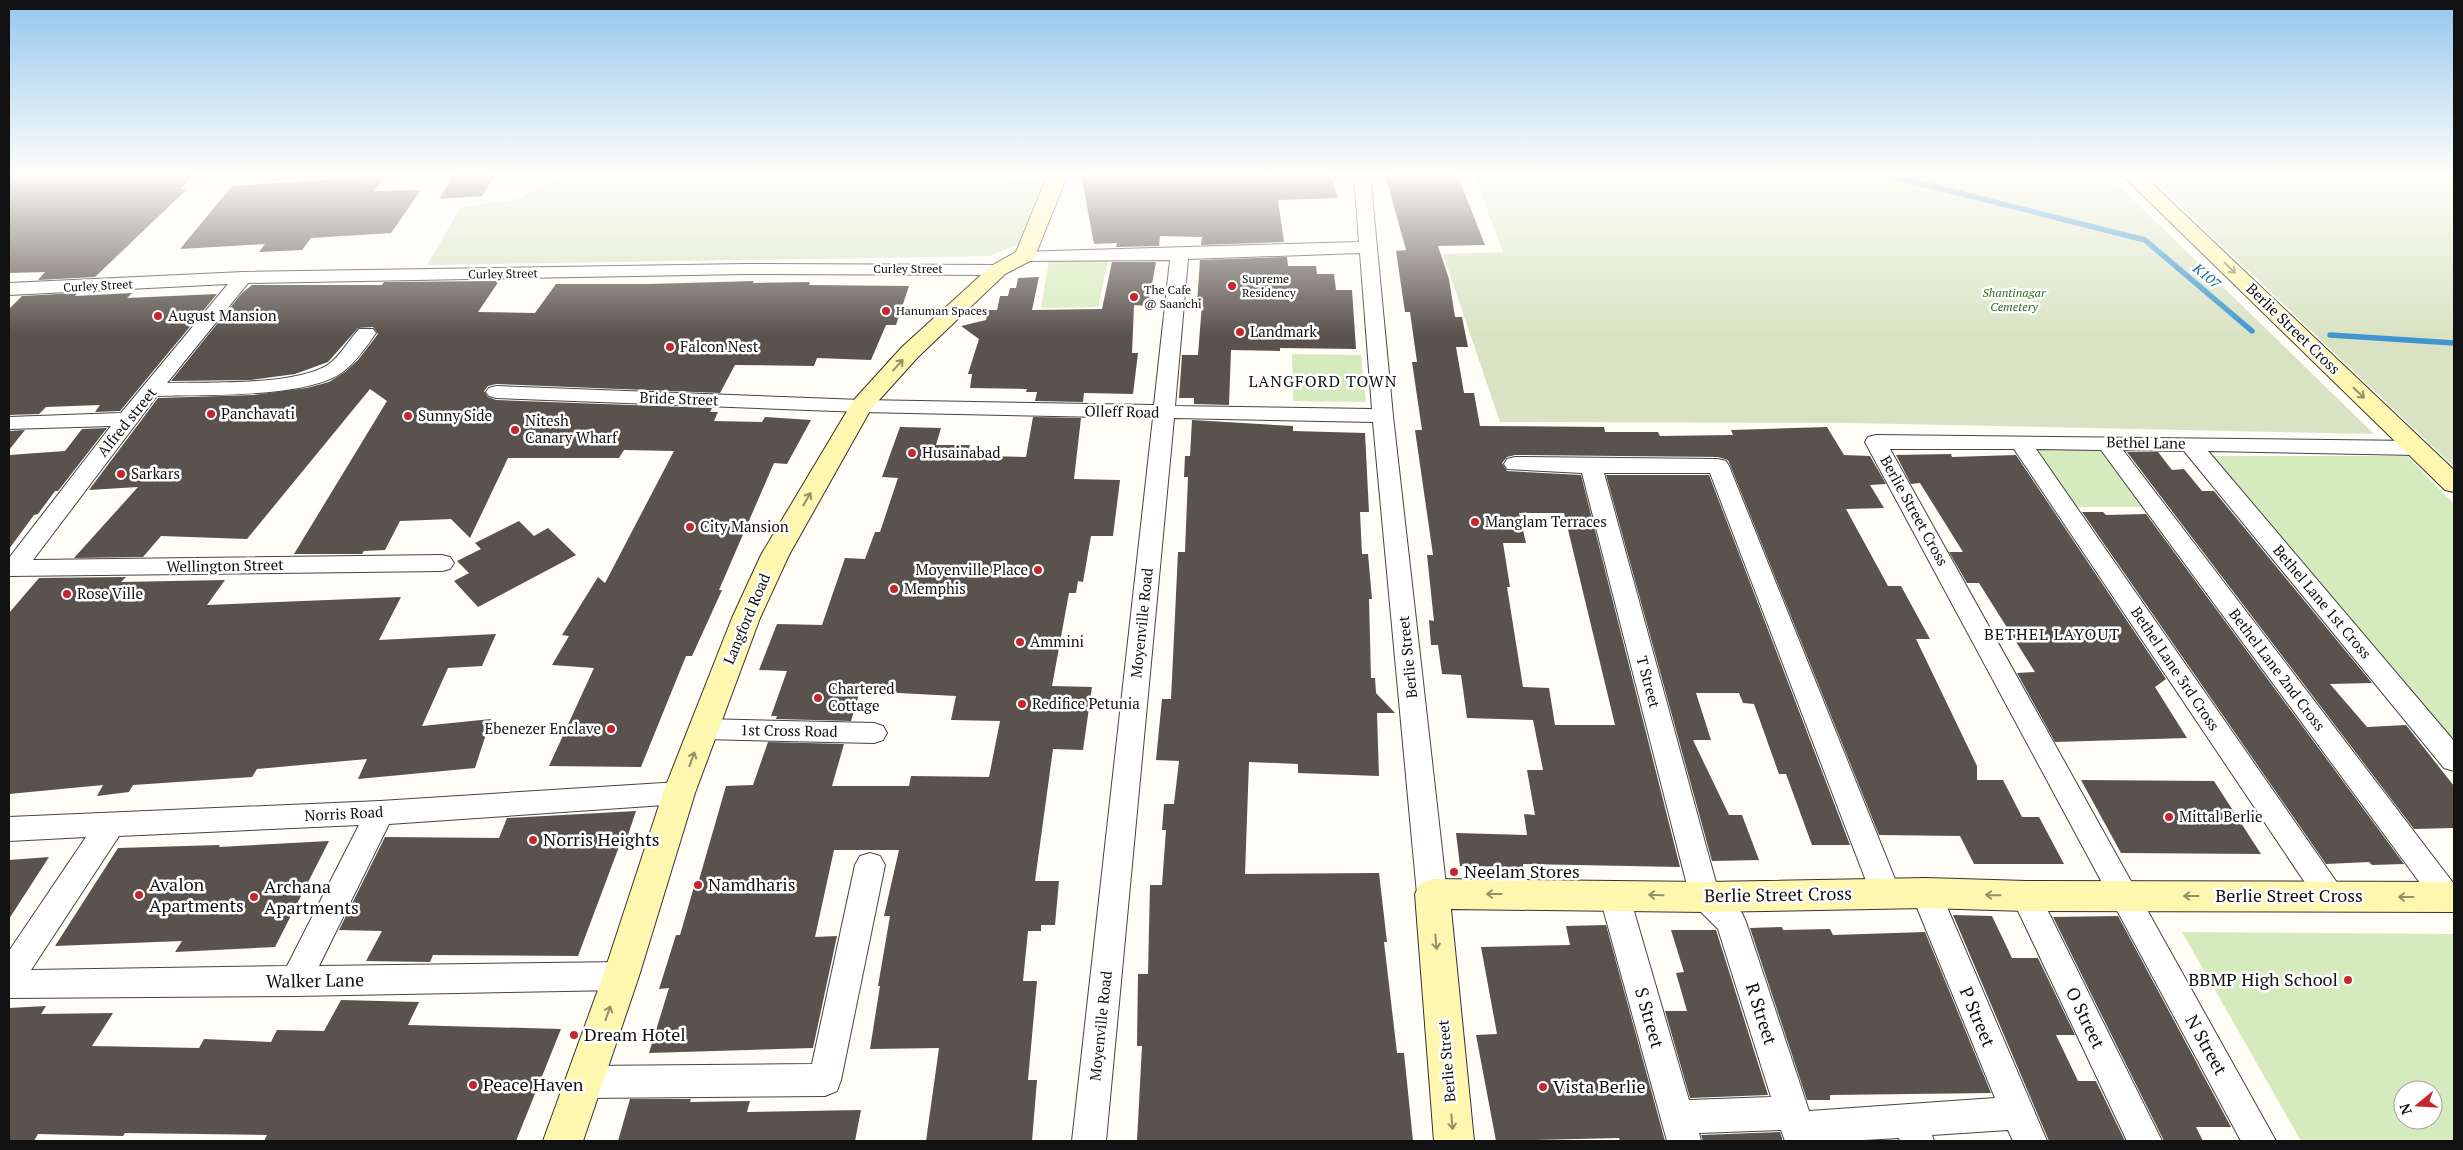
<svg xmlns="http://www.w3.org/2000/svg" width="2463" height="1150" font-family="'PT Serif',serif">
	<rect width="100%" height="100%" fill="#fffdf5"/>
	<path fill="#d5ebbd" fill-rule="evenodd" d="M1108 260 1098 307 1041 308 1049 261Z
		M1292 354 1361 355 1366 402 1293 401Z
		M2030 447H2104L2148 507H2071Z
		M2213 456H2407L2454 504V747Z
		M2182 932 2454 934V1141H2301ZM2403 1090H2433V1120H2403Z"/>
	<path fill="#d9e3c4" d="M567 174H991L1042 183 1017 245 990 256 427 265 461 207 515 200Z
		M1534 174H2107L2374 434 1852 423 1500 422 1443 254 1503 252 1474 175Z
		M2147 174H2454V467Z"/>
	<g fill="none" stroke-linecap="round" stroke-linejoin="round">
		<path stroke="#3f96cf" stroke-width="5.5" d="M1883 174 2145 240 2252 331
			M2330 335 2454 343"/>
	</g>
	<path fill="#5a524d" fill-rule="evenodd" d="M9 174H195L180 189H187L95 277 38 280 45 272 9 273Z
		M454 174H496L482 196 439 199Z
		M1081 174H1330L1338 198 1278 200 1284 242 1201 245 1202 237 1160 236 1159 246 1116 247 1117 243 1094 244Z
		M1385 174H1457L1485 245 1438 246 1449 279 1455 317H1462L1468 347H1456L1464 393H1474L1480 426 1604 427 1605 432H1658L1660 436 1733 435 1731 430 1827 427 1844 455 1870 456 1886 484 1870 485 1884 508 1846 509 1888 586H1901L1930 639H1916L1977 766V780H2003L2022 817H2039L2064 864H1974L1960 836 1879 835 1728 460 1718 457 1515 455 1507 457 1502 463 1507 471 1581 475 1680 867 1523 864V867L1460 866 1456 833 1527 835 1524 814 1535 815 1527 770H1543L1533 720 1467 718 1461 675 1442 674 1438 645H1431L1429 620 1434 621 1427 555H1433L1415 430H1422L1412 362H1417L1410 312H1405L1396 251 1406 250ZM1519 513H1564L1615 725H1555L1549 688 1523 687 1507 587H1510L1503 543H1526Z
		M385 176 374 191 421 190 391 233 311 238 302 250 259 252 265 244 180 249 232 186Z
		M1287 257 1288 266H1316L1317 274H1334L1336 290H1352L1356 349 1280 348V351L1231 350 1229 405 1194 404V398H1179L1182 355H1198L1202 304H1197L1200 260Z
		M1112 262H1156L1148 306 1134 305 1132 353H1138L1133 394 1084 393 1083 402 1035 401 1037 392H1026L1027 389 970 388 972 374H968L979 339 961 326 986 320 988 310H997L1000 296H1008L1010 288H1016L1018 278 1039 277 1032 310 1102 309Z
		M499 281 478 312 535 313 556 284H649L754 281 753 283 810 282 809 285 909 286 896 325H886L871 360 817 358 814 366 735 365 720 393 496 384 488 386 484 391 488 397 496 400 712 408 710 412H718L714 421 762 422 765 417 811 420 787 464 774 463 719 590H722L708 621 692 656H686L641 767 549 766 594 668 552 665 569 636 562 635 598 577 605 583 674 451 624 450 619 458H508L470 538 451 519 400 521 385 550 364 551 362 554H294L387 401 370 389 247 539 161 536 143 557 74 558 138 487 89 490 158 398 254 395 307 388 329 382 345 372 358 360 378 334 373 327 358 328 328 362 295 374 251 380 171 381 242 293 252 285H382L384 282Z
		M78 293 75 296 132 293 127 298 217 294 120 411 95 412 100 405 46 407 39 414 9 415V309L22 296Z
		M1033 417 1081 418 1074 479 1120 480 1113 536H1091L1083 582 1078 581 1076 593H1069L1052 686 1092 687 1083 750 1053 749 1035 881H1059L1055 925H1041V931H1028L1023 981H1037L1028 1080H1037L1032 1141H926L939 1048 870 1049 880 986H878L890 916H884L899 850H834L815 937 837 936 813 1048 649 1053 669 988 659 989 676 935H680L696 880H699L726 786 753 785 768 742 844 744 832 786H909L911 776 989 777 1000 721 951 720 956 696 860 691 851 721 776 719 777 716H771L787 671 759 670 777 624 822 625 845 558 865 559 875 532H880L898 478 882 477 900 427 941 428 936 445H970L968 450H980L979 456 1026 457Z
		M1192 420 1293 426V431L1365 433 1369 512H1360L1362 554H1368L1372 599H1369L1371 678H1375L1376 693 1395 713H1377L1379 776 1298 773V764L1249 762 1245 874 1379 873 1387 942H1384L1397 1053H1404L1413 1141H1137L1142 1046H1137L1138 974H1148L1150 885H1162L1166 830H1162L1164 804H1174L1179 761 1156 760 1162 699H1171L1178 552H1185L1188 477H1184L1185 456H1190Z
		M107 428 58 491H55L38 514 34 515 9 549V455L65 451 82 429Z
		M25 430 9 450V431Z
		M2127 452H2158L2172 470 2184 469 2202 491H2214L2372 683 2330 684 2367 727 2406 725 2454 786V828L2414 829Z
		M1951 454 1952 457 2016 455 2166 679 2155 687 2187 738 2055 742 2017 673 2035 672 1979 583H1967L1949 552H1963L1920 483 1911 484 1896 455Z
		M1606 475H1709L1850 845H1812L1786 774H1779L1754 704 1743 703 1739 693H1696L1711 740H1693L1729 815H1742L1759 860 1712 861Z
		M2082 512H2103L2106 515 2146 514 2404 864 2372 865 2369 862 2326 864Z
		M519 521 534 536 548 528 576 555 478 607 454 581 469 573 457 561 481 549 475 543Z
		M126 577 121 582 225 580 207 605 401 597 379 640 496 634 482 666 448 668 422 726 491 719 475 768 358 779 367 759 257 769 252 777 133 785 129 792 97 796 103 785 9 794V613L39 578Z
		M2081 780 2214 781 2261 854 2121 853Z
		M636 811 625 844H620L578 956 433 955 430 962 366 961 382 931 339 930 385 837 499 838 507 818Z
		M329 841 275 947 175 952 182 941 55 946 118 848 220 845 219 847Z
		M49 857 9 919V860Z
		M1953 915 1992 916 2012 958H2038L2075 1035H2056L2078 1081H2096L2125 1141H2049Z
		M2118 916 2231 1127H2196L2203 1141H2164L2053 917Z
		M1606 925 1665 1141H1620L1619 1138 1496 1141 1476 1035 1497 1034 1481 947 1570 945 1566 926Z
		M1782 927 1783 930 1830 929 1833 935 1925 932 1991 1093 1830 1095V1100H1807L1750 928Z
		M1671 930H1716L1768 1095 1690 1098 1665 1011H1687L1676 973 1684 972Z
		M341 1000 419 1002 408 1025 561 1029 516 1141H264L267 1135 125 1133 123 1136 38 1134 34 1141H9V1008L46 1006 41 1014 113 1013 92 1046 199 1048 204 1039 271 1042 277 1030 324 1031Z
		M630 1099H691L690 1102 750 1101 747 1112 861 1110 855 1141H618Z
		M1780 1132 1783 1141H1703L1701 1135Z"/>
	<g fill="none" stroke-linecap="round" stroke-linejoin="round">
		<defs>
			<path id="street" d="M1354 174H1370L1393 416 1447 894 1442 903 1432 907 1422 903 1417 894 1373 422 1174 418 1106 1141H1072L1153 418 861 412 496 398 489 396 486 392 489 388 496 386 861 400 1154 405 1170 260 1025 261 1019 260 1016 256 1019 252 1359 242ZM1360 253 1372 409 1175 406 1188 259Z
				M746 264 998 265 1004 266 1007 270 1004 274 998 275 746 274 248 283 167 383C207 382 297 386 329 364 341 355 349 340 359 329H373L376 333C367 346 356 362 344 371 309 399 202 394 157 396L33 560 442 555 450 557 454 563 450 569 442 571 9 576V558L111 426 9 429V417L121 413 228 284 9 295V283L243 272Z
				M1876 435 2416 441 2424 443 2427 448 2424 453 2416 455 2208 451 2454 741V771L2444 768 2184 451 2123 450 2454 884V907L2447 910 2437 906 2101 450 2036 449 2340 887 2345 896 2340 905 2330 909 2320 905 2014 449H1890L2276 1141H2241L1865 442 1868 437Z
				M1515 457 1718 459 1726 461 1729 466 1901 894 1896 903 1886 907 1876 903 1871 894 1710 473H1604L1718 890 1742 913 1746 922 1809 1111 1995 1098 1911 893 1916 884 1926 880 1936 884 1941 893 2047 1141H2013L2008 1130 1932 1135 1934 1141H1900L1899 1138 1847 1141H1785L1781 1130 1699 1133 1701 1141H1667L1599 894 1604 885 1614 881 1624 885 1629 894 1689 1100 1771 1097 1718 929 1695 906 1690 897 1582 473 1507 469 1504 464 1507 459Z
				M703 719 874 723 883 726 887 733 883 740 874 743 703 739 694 736 690 729 694 722Z
				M679 782 689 785 693 793 689 801 679 804 389 824 319 966 621 962 632 966 637 976 632 986 621 990 295 996 9 998V951L86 837 9 841V817L380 801ZM359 825 287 966 31 970 119 836Z
				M870 853 880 856 885 865 841 1080 837 1091 825 1096 583 1098 571 1093 567 1082 571 1071 583 1066 812 1064 855 865 860 856Z
				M2026 883 2036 887 2162 1141H2127L2011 896 2016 887Z"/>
			<path id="secondary" d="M1048 174H1068L1035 256 1032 260 1005 274 918 357 871 409 789 555 760 618 695 793 639 976 583 1141H543L603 976 663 793 732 618 761 555 853 401 902 347 991 266 1016 252Z
				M2121 174H2142L2454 470V492L2445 490Z
				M1926 878 2026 881 2454 882V912L2026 911 1926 908 1705 912 1451 909 1474 1141H1434L1415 894 1420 884 1432 879 1705 882Z"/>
		</defs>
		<use href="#street" stroke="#444" stroke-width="2"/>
		<use href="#secondary" stroke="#333" stroke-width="2"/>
		<use href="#street" fill="#fff" fill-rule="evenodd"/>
		<use href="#secondary" fill="#fff6b0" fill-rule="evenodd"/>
	</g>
	<defs><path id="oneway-shaft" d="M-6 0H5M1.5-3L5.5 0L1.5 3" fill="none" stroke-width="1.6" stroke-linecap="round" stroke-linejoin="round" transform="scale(1.25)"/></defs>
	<g stroke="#948f68">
		<use href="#oneway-shaft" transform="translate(2230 268) rotate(44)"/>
		<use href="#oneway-shaft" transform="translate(898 365) rotate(-48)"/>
		<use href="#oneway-shaft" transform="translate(2359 393) rotate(44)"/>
		<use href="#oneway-shaft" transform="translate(807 499) rotate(-60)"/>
		<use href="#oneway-shaft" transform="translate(692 759) rotate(-70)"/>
		<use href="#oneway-shaft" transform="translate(1494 894) rotate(-180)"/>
		<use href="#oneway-shaft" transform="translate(1656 895) rotate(-178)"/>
		<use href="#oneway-shaft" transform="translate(1993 895) rotate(-179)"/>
		<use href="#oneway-shaft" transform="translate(2191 896) rotate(-180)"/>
		<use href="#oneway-shaft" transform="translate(2406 897) rotate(-180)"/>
		<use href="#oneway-shaft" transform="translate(1436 942) rotate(85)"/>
		<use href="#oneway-shaft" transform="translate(608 1013) rotate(-70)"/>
		<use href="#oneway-shaft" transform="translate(1452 1122) rotate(85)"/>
	</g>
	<linearGradient id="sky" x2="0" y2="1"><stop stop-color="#95c6ee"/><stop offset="0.52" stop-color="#fffefa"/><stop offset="1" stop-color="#fffefa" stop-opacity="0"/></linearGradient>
	<rect width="2463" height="335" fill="url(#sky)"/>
	<g fill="#c4262e" stroke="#fff" stroke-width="2">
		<circle cx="1232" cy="286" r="5"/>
		<circle cx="1134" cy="297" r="5"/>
		<circle cx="886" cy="311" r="5"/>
		<circle cx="158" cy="316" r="5"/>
		<circle cx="1240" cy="332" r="5"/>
		<circle cx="670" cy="347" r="5"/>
		<circle cx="211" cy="414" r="5"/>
		<circle cx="408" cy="416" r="5"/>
		<circle cx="515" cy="430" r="5"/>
		<circle cx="912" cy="453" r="5"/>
		<circle cx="121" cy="474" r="5"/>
		<circle cx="1475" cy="522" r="5"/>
		<circle cx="690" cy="527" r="5"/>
		<circle cx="1038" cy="570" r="5"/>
		<circle cx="894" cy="589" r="5"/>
		<circle cx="67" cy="594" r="5"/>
		<circle cx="1020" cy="642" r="5"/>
		<circle cx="818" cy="698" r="5"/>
		<circle cx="1022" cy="704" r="5"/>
		<circle cx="611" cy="729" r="5"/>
		<circle cx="2169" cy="817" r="5"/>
		<circle cx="533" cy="840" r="5"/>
		<circle cx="1454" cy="872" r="5"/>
		<circle cx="698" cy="885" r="5"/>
		<circle cx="139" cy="895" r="5"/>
		<circle cx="254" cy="897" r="5"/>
		<circle cx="2348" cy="980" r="5"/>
		<circle cx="574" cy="1035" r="5"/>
		<circle cx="473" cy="1085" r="5"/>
		<circle cx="1543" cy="1087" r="5"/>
	</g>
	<g text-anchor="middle" stroke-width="5" stroke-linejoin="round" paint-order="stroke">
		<g font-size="12" fill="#111" stroke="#fff">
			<text x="908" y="273">Curley Street</text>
			<text transform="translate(503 274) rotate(-1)" y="4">Curley Street</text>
			<text transform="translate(98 286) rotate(-3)" y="4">Curley Street</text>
		</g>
		<g font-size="12" fill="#111" stroke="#fff" text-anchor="start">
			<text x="1242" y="283">Supreme<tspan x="1242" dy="14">Residency</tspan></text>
			<text x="1144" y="294">The Cafe<tspan x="1144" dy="14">@ Saanchi</tspan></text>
			<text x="896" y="315">Hanuman Spaces</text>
		</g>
		<g font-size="12" font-style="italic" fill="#2f6b1f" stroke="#fff">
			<text x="2014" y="297">Shantinagar<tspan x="2014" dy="14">Cemetery</tspan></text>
		</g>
		<g font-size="14" font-style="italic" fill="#1768a6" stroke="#fff">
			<text transform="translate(2207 276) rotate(40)" y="5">K107</text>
		</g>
		<g font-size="15" fill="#111" stroke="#fff" text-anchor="start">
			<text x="168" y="321">August Mansion</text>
			<text x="1250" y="337">Landmark</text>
			<text x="680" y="352">Falcon Nest</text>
			<text x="221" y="419">Panchavati</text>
			<text x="418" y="421">Sunny Side</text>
			<text x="525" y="426">Nitesh<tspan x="525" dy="17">Canary Wharf</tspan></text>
			<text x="922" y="458">Husainabad</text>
			<text x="131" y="479">Sarkars</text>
			<text x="1485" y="527">Manglam Terraces</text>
			<text x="700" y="532">City Mansion</text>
			<text x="1028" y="575" text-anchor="end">Moyenville Place</text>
			<text x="904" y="594">Memphis</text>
			<text x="77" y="599">Rose Ville</text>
			<text x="1030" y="647">Ammini</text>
			<text x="828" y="694">Chartered<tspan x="828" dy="17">Cottage</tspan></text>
			<text x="1032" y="709">Redifice Petunia</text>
			<text x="601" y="734" text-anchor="end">Ebenezer Enclave</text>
			<text x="2179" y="822">Mittal Berlie</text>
		</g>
		<g font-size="15" fill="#111" stroke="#fff">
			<text transform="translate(2293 329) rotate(44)" y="5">Berlie Street Cross</text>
			<text transform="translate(679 399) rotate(2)" y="5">Bride Street</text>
			<text transform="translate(1122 412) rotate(1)" y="5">Olleff Road</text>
			<text transform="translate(127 422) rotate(-51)" y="5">Alfred street</text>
			<text transform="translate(2146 443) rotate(1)" y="5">Bethel Lane</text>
			<text transform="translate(1914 511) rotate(61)" y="5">Berlie Street Cross</text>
			<text transform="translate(225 566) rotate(-1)" y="5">Wellington Street</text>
			<text transform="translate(2322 602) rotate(50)" y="5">Bethel Lane 1st Cross</text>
			<text transform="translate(747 619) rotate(-67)" y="5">Langford Road</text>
			<text transform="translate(1142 623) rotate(-84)" y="5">Moyenville Road</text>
			<text transform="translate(1408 657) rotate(-96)" y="5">Berlie Street</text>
			<text transform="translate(2175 669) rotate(56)" y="5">Bethel Lane 3rd Cross</text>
			<text transform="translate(2277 670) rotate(53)" y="5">Bethel Lane 2nd Cross</text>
			<text transform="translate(1648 682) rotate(75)" y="5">T Street</text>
			<text transform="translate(789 731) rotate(1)" y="5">1st Cross Road</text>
			<text transform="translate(344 814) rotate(-3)" y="5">Norris Road</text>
			<text transform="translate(1101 1026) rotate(-84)" y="5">Moyenville Road</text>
			<text transform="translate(1447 1061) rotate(-95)" y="5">Berlie Street</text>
		</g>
		<g font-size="16" letter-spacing="1" fill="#111" stroke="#fff">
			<text x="1323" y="387">LANGFORD TOWN</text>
			<text x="2052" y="640">BETHEL LAYOUT</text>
		</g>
		<g font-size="18" fill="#111" stroke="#fff" text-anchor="start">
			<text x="543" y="846">Norris Heights</text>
			<text x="1464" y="878">Neelam Stores</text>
			<text x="149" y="891">Avalon<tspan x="149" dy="21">Apartments</tspan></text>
			<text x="708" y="891">Namdharis</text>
			<text x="264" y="893">Archana<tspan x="264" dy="21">Apartments</tspan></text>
			<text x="2338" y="986" text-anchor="end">BBMP High School</text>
			<text x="584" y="1041">Dream Hotel</text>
			<text x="483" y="1091">Peace Haven</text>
			<text x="1553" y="1093">Vista Berlie</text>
		</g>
		<g font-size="18" fill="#111" stroke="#fff">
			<text transform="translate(1778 895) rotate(-1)" y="6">Berlie Street Cross</text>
			<text x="2289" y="902">Berlie Street Cross</text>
			<text transform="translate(315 981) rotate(-1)" y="6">Walker Lane</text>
			<text transform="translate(1761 1014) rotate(72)" y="6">R Street</text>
			<text transform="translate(1977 1017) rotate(67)" y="6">P Street</text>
			<text transform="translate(1649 1018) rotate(74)" y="6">S Street</text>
			<text transform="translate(2085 1018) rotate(64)" y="6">O Street</text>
			<text transform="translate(2206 1045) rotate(61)" y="6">N Street</text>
		</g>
	</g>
	<rect width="2463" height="1150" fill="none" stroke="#111111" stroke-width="20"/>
	<g transform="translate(2418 1105) rotate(252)"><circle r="24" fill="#ffffff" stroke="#a0a0a0"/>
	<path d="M0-4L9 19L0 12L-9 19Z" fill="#c4262e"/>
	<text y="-8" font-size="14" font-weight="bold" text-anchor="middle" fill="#111111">N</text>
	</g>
</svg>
